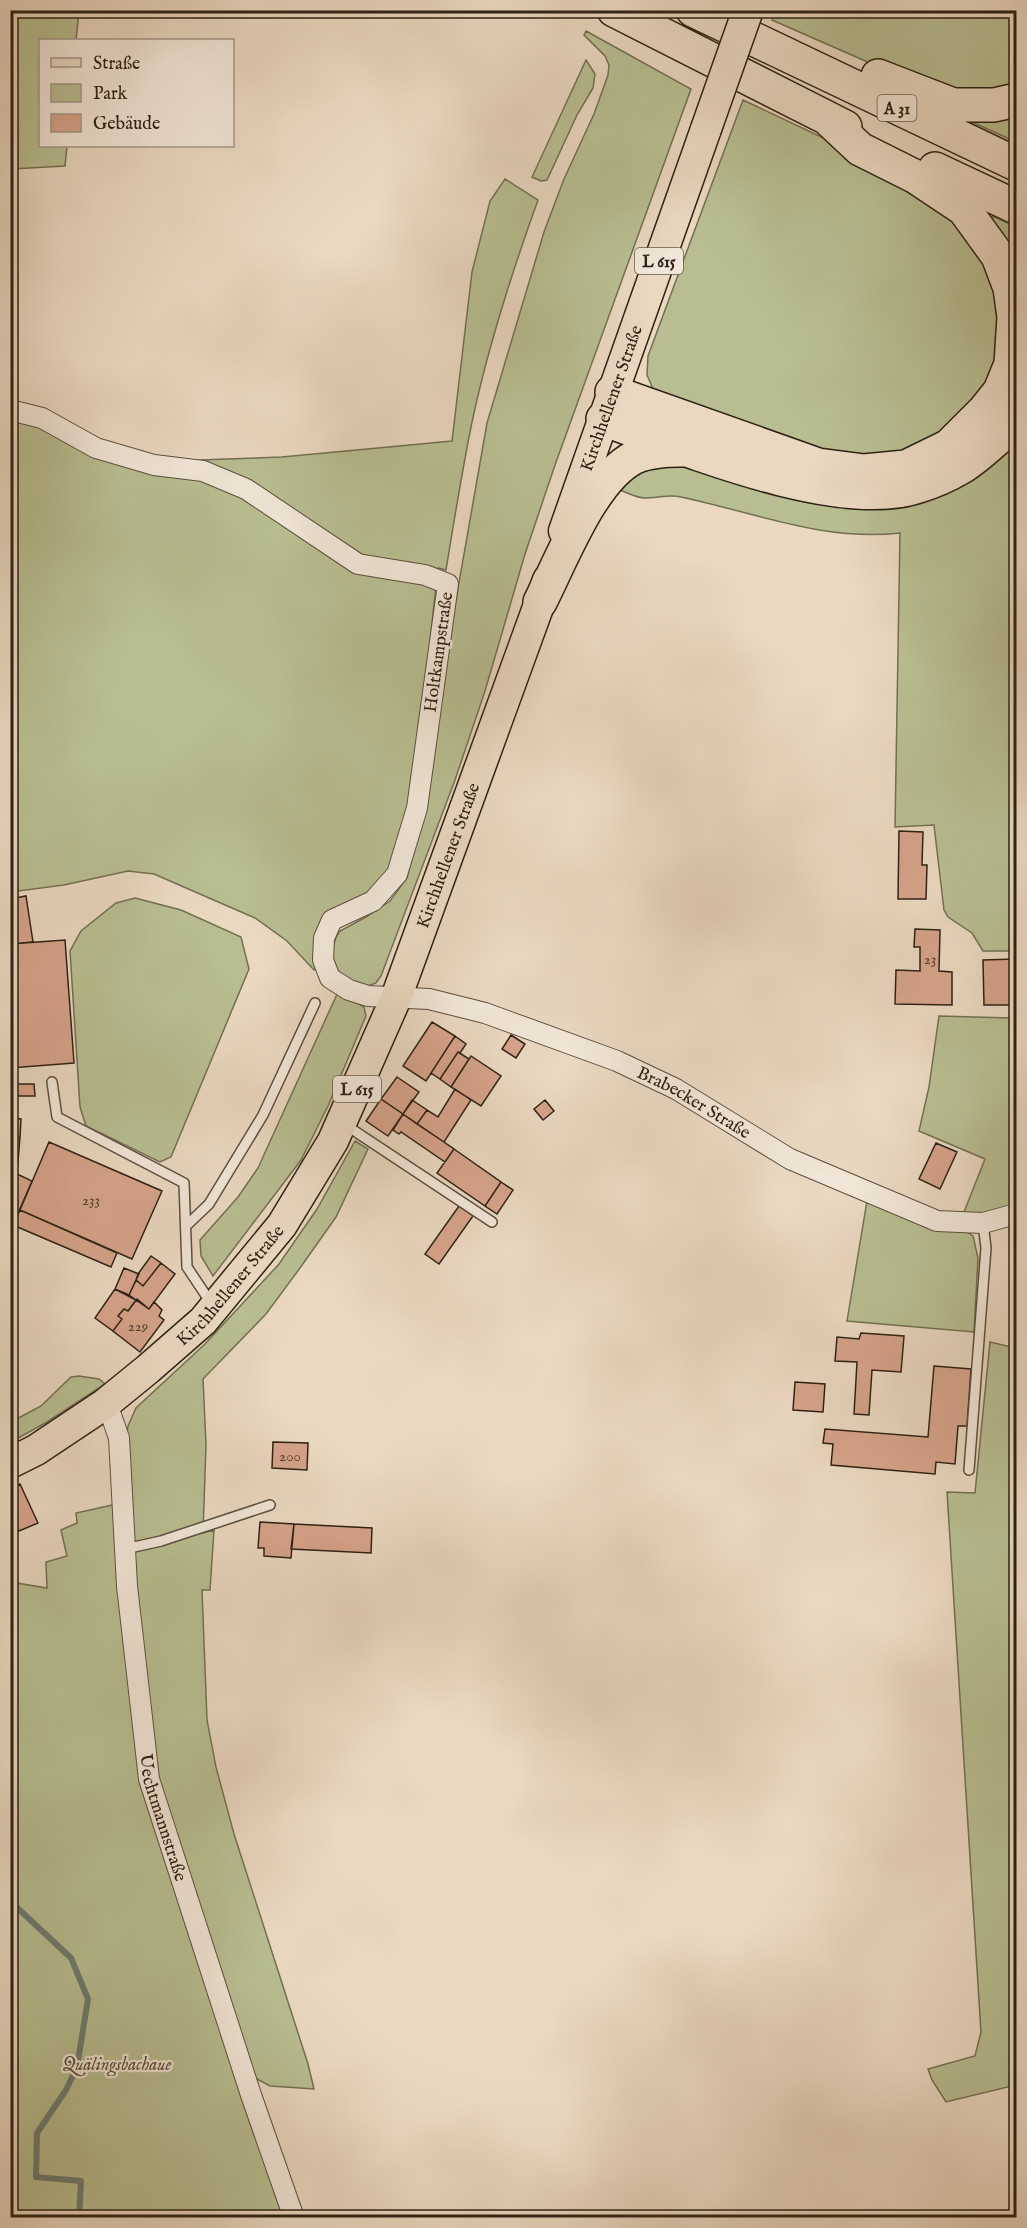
<svg xmlns="http://www.w3.org/2000/svg" width="1027" height="2228" font-family="'IM FELL English',serif">
	<rect width="100%" height="100%" fill="#ead8c1"/>
	<filter id="stains"><feTurbulence type="fractalNoise" baseFrequency=".00333" numOctaves="4"/><feColorMatrix values="0 0 0 0 .2 0 0 0 0 .09 0 0 0 0 .02 0 0 0 .5 -.17"/></filter>
	<radialGradient id="worn" r=".72"><stop offset=".6" stop-color="#630" stop-opacity="0"/><stop offset="1" stop-color="#630" stop-opacity=".3"/></radialGradient>
	<path fill="#b8be91" stroke="#727052" stroke-width="1.5" d="M11 10 79 11 76 40H40V146H67L65 166 11 169Z
		M775 10 1016 11V90L988 97 920 85 772 20Z
		M586 31 691 89 555 465 525 554 485 691 455 780 381 976 376 983 368 986 344 979 331 962 332 951 336 937 340 931 366 917 390 901 407 878 421 822 450 634 487 423 544 232 564 179 594 114 608 75 609 65 605 56 584 35Z
		M586 60 595 74 593 88 577 115 547 180 541 181 532 177Z
		M743 100 885 167 969 225 1007 307 993 383 924 451 828 459 653 389 647 375 648 356Z
		M1016 113V142L972 122 974 115Z
		M505 179 538 200C512 272 488 347 472 422 462 471 454 521 446 570L438 568 413 798 396 860 375 888 323 919 317 929 314 942 317 967 314 970 287 941 255 918 154 874 128 871 64 885 11 892 10 416 22 418 80 445 200 464V460L282 457 452 441 472 272 490 201Z
		M993 216 1016 227V264L989 222Z
		M1016 441V951H983L972 933 948 917 944 910 934 825 895 827 900 533C825 542 753 512 681 497 669 494 657 498 645 498 635 498 624 491 615 488L639 468 682 466 804 502 846 508H888Z
		M135 898 181 910 241 937 249 969 171 1157 160 1162 86 1126 80 1107 70 951 81 931 116 903Z
		M338 992 364 1007 366 1016 328 1106 301 1160 213 1276 201 1256 200 1240 238 1197 258 1168Z
		M939 1016 1011 1018 1016 1016V1205L978 1217H962L985 1159 919 1131 929 1087Z
		M355 1141 368 1149 336 1217 300 1268 266 1314 203 1379 206 1445 203 1533 214 1530 210 1590H202L207 1720 216 1767 234 1834 308 2064 314 2089 270 2086 255 2078 155 1778 135 1586 125 1449 128 1426 136 1408 205 1344 279 1264 317 1209Z
		M867 1201 967 1232 973 1236 978 1258 974 1332 847 1321Z
		M990 1342 1016 1348V2085L946 2102 932 2080 928 2069 975 2056 981 2032 947 1492 975 1493Z
		M79 1376 99 1379 105 1384 47 1422 11 1442V1422L41 1406 71 1377Z
		M117 1504 142 1780 286 2217H11L10 1582 47 1588 46 1562 67 1556 61 1530 77 1523 76 1513Z"/>
	<g fill="none" stroke-linecap="round" stroke-linejoin="round">
		<path stroke="#6d7d73" stroke-width="6" d="M10 1901 71 1958 88 1999 77 2067 66 2090 37 2133 36 2177 81 2181 79 2218"/>
	</g>
	<path fill="#d6a38a" stroke="#2d2114" stroke-width="1.5" d="M899 831 923 832 922 865H927L926 899H898Z
		M26 896 33 942 10 944V899Z
		M915 929 940 930 939 971 952 972V1005L895 1004 896 970 920 971V947H914Z
		M65 940 74 1063 10 1068V944Z
		M1016 959V1005H984L983 960Z
		M432 1022 455 1036 426 1081 403 1066Z
		M511 1035 525 1044 516 1058 502 1049Z
		M455 1036 466 1044 460 1053 458 1052 440 1079 431 1073Z
		M458 1052 469 1059 451 1087 440 1079Z
		M471 1056 501 1076 481 1106 451 1087Z
		M397 1077 419 1092 403 1114 381 1099Z
		M10 1084H34L35 1096H10Z
		M455 1089 471 1100 444 1142 417 1124 427 1110 438 1117Z
		M381 1099 403 1114 388 1136 366 1121Z
		M412 1100 427 1110 417 1124 403 1114Z
		M545 1100 554 1111 543 1120 534 1109Z
		M403 1114 454 1149 445 1162 401 1132 399 1134 393 1130Z
		M10 1118 21 1119 20 1137H10Z
		M10 1137H20L17 1174 32 1181 13 1225 10 1224Z
		M49 1142 162 1191 132 1259 20 1210Z
		M936 1143 957 1152 940 1189 919 1179Z
		M454 1149 501 1182 485 1206 437 1173Z
		M501 1182 513 1190 497 1214 485 1206Z
		M459 1206 473 1216 439 1264 425 1254Z
		M20 1210 117 1253 111 1267 13 1225Z
		M151 1256 161 1263 143 1286 136 1280 138 1274Z
		M161 1263 175 1274 149 1309 129 1295 136 1280 143 1286Z
		M124 1268 139 1274 129 1295 115 1289Z
		M115 1289 136 1300 128 1311 124 1309 118 1316 122 1319 113 1331 95 1318Z
		M137 1299 149 1309 154 1302 162 1310 159 1316 164 1320 140 1352 113 1331 122 1319 118 1316 124 1309 128 1311Z
		M861 1333 904 1336 901 1372 872 1370 869 1415 854 1414 857 1362 835 1361 837 1337 859 1339Z
		M934 1366 971 1369 967 1426H958L955 1464 936 1462 935 1474 831 1465 833 1444 823 1443 825 1429 928 1437Z
		M795 1382 825 1384 823 1412 793 1410Z
		M273 1442 308 1443 307 1470 272 1468Z
		M20 1484 38 1523 19 1531 10 1512V1489Z
		M260 1522 294 1524 291 1558 264 1556V1548H258Z
		M294 1524 372 1528 371 1553 291 1549Z"/>
	<g fill="none" stroke-linecap="round" stroke-linejoin="round">
		<defs>
			<path id="service" d="M52 1082 57 1117 184 1183 187 1267 211 1303
				M344 1124 492 1222
				M186 1226 209 1204 263 1115 315 1003
				M969 1470 986 1248 983 1223
				M125 1549 161 1541 270 1505"/>
			<g id="minor">
				<path id="s1" d="M10 410 42 418 96 448 154 465 203 471 246 489 358 564 425 575 448 584 417 808 397 874 373 901 332 920 324 938 323 960 330 978 349 990 368 996 429 999 485 1013 617 1061 676 1089 790 1159 937 1221 983 1223 1016 1214"/>
				<path id="s2" d="M105 1404 111 1415 119 1438 127 1586 149 1779 251 2095 294 2218"/>
			</g>
			<g id="primary">
				<path id="s3" d="M564 531 706 129"/>
				<path id="s4" d="M10 1463 36 1450 105 1404 148 1369 203 1321 282 1225 333 1141 396 998 548 580"/>
			</g>
			<path id="motorway" d="M614 10 845 127
				M693 10 1016 164
				M878 76 953 105H994L1016 100
				M935 169 1016 207
				M612 392 818 465 864 471 906 467 949 446 984 411 1000 391 1011 364 1014 317 1010 288 998 256 964 209 916 177 860 149 827 118
				M603 419C680 447 840 514 919 486 932 482 948 475 960 468 979 457 999 436 1016 422
				M540 602C562 559 592 478 635 457 649 451 666 450 681 450"/>
		</defs>
		<use href="#service" stroke="#5c4f3f" stroke-width="12"/>
		<use href="#minor" stroke="#5c4f3f" stroke-width="22"/>
		<use href="#primary" stroke="#2d2114" stroke-width="33"/>
		<use href="#motorway" stroke="#2d2114" stroke-width="36"/>
		<use href="#service" stroke="#f1e6d7" stroke-width="9"/>
		<use href="#minor" stroke="#f1e6d7" stroke-width="20"/>
		<use href="#primary" stroke="#ead8c1" stroke-width="30"/>
		<use href="#motorway" stroke="#ead8c1" stroke-width="33"/>
		<defs>
			<path id="primary-bridge" d="M706 129 748 10"/>
		</defs>
		<use href="#primary-bridge" stroke="#2d2114" stroke-width="33" stroke-linecap="butt"/>
		<use href="#primary-bridge" stroke="#ead8c1" stroke-width="30"/>
	</g>
	<g text-anchor="middle" stroke-width="4.5" stroke-linejoin="round" paint-order="stroke">
		<g font-size="15" fill="#574232">
			<text x="930" y="964">23</text>
			<text x="91" y="1205">233</text>
			<text x="138" y="1331">229</text>
			<text x="290" y="1461">200</text>
		</g>
		<g fill="#f1e6d7" stroke="#685c4e" stroke-width="1.5">
			<rect x="877.5" y="95" width="39" height="26" rx="4.5"/>
			<rect x="635" y="248" width="48" height="26" rx="4.5"/>
			<rect x="333" y="1076" width="48" height="26" rx="4.5"/>
		</g>
		<g font-size="16" font-weight="bold" fill="#2d2114">
			<text x="897" y="114">A 31</text>
			<text x="659" y="267">L 615</text>
			<text x="357" y="1095">L 615</text>
		</g>
		<g font-size="18" fill="#2d2114" stroke="#f1e6d7">
			<text dy="6" stroke="none"><textPath href="#s3" startOffset="141">Kirchhellener Straße</textPath></text>
			<text transform="translate(438 652) rotate(-82)" y="6">Holtkampstraße</text>
			<text dy="6" stroke="none"><textPath href="#s4" startOffset="771">Kirchhellener Straße</textPath></text>
			<text dy="6" stroke="none"><textPath href="#s1" startOffset="1305">Brabecker Straße</textPath></text>
			<text dy="6" stroke="none"><textPath href="#s4" startOffset="285">Kirchhellener Straße</textPath></text>
			<text dy="6" stroke="none"><textPath href="#s2" startOffset="420">Uechtmannstraße</textPath></text>
		</g>
		<g font-size="18" font-style="italic" fill="#57503a" stroke="#f1e6d7">
			<text x="117" y="2070">Quälingsbachaue</text>
		</g>
	</g>
	<rect width="1027" height="2228" fill="none" stroke="#ead8c1" stroke-width="36"/>
	<rect x="12" y="12" width="1003" height="2204" fill="none" stroke="#2d2114" stroke-width="3"/>
	<rect x="18" y="18" width="991" height="2192" fill="none" stroke="#2d2114" stroke-width="1.5"/>
	<rect x="39" y="39" width="195" height="108" fill="#f1e6d7" stroke="#a39789" stroke-width="1.5"/>
	<rect x="51" y="58" width="30" height="9" fill="#ead8c1" stroke="#a39789" stroke-width="1.5"/>
	<text x="93" y="69" font-size="18" fill="#2d2114">Straße</text>
	<rect x="51" y="84" width="30" height="18" fill="#b8be91" stroke="#a39789" stroke-width="1.5"/>
	<text x="93" y="99" font-size="18" fill="#2d2114">Park</text>
	<rect x="51" y="114" width="30" height="18" fill="#d6a38a" stroke="#a39789" stroke-width="1.5"/>
	<text x="93" y="129" font-size="18" fill="#2d2114">Gebäude</text>
	<rect width="100%" height="100%" filter="url(#stains)"/>
	<rect width="100%" height="100%" fill="url(#worn)"/>
</svg>
